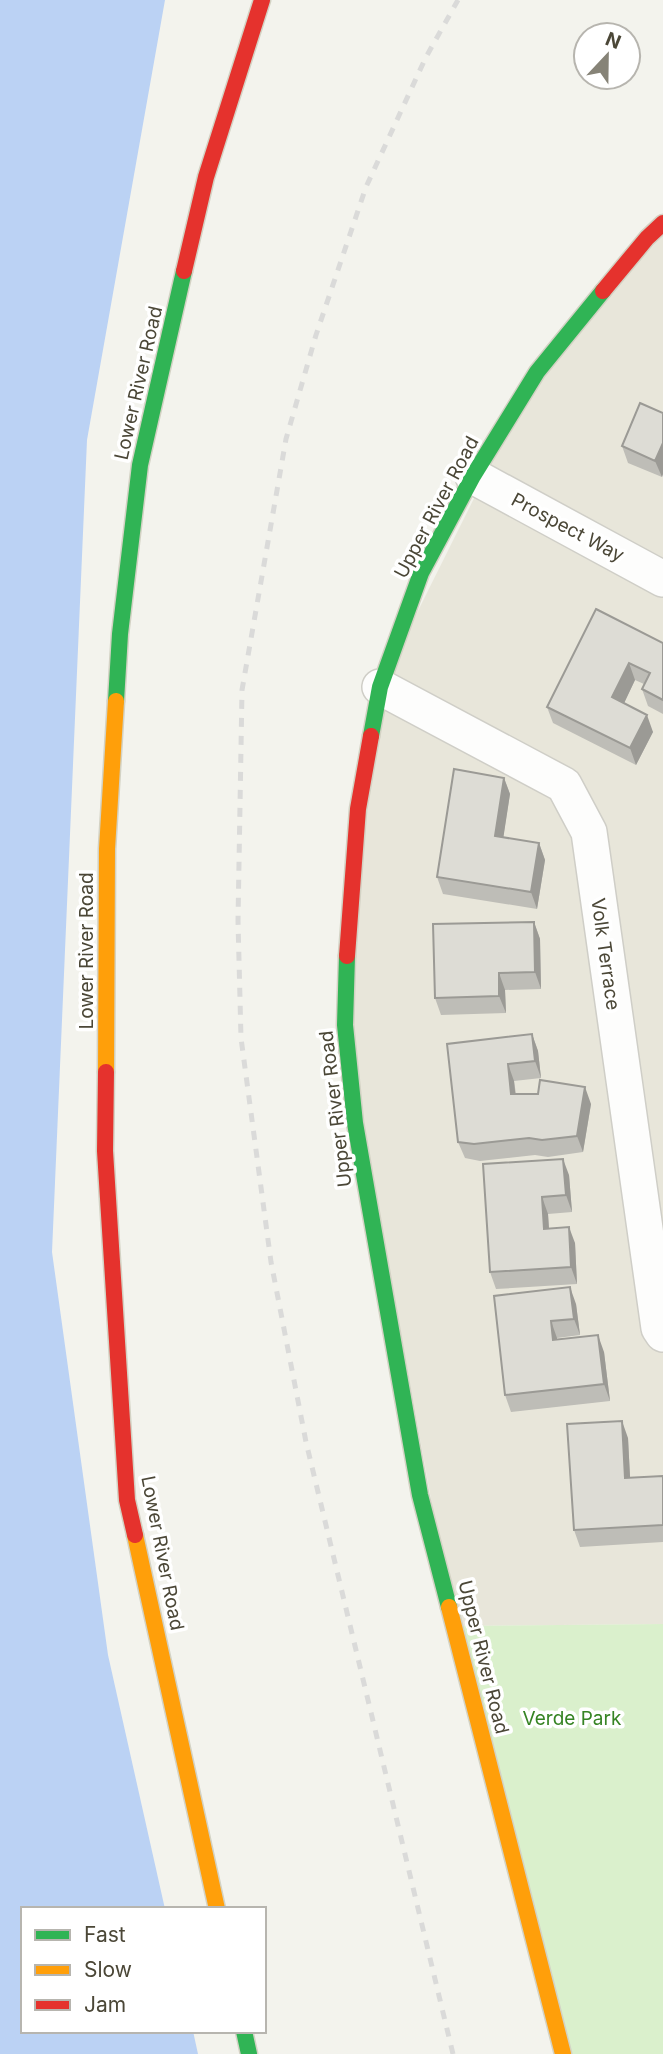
<svg xmlns="http://www.w3.org/2000/svg" width="663" height="2054" font-family="Inter,sans-serif">
	<rect width="100%" height="100%" fill="#f3f3ed"/>
	<path fill="#e8e6da" d="M663 235V1624L454 1626 345 1025 380 687 537 372Z"/>
	<path fill="#daf0cc" d="M663 1624V2054H563L454 1626Z"/>
	<path fill="#bbd2f4" d="M0 0H165L87 440 52 1252 108 1655 165 1909H23V2031H193L198 2054H0Z"/>
	<g fill="none" stroke-linecap="round" stroke-linejoin="round">
		<defs>
			<path id="street" d="M473 476 663 579
				M380 687 564 785 589 832 659 1328 663 1334"/>
			<path id="fast" d="M116 701 120 634 140 465 184 271
				M371 736 380 687 421 573 473 476 537 372 603 291
				M347 956 345 1025 355 1123 420 1495 449 1607
				M244 2031 249 2054"/>
			<path id="slow" d="M106 1072 107 849 116 701
				M135 1535 217 1909
				M449 1607 563 2054"/>
			<path id="jam" d="M184 271 206 177 262 0
				M603 291 647 238 663 223
				M347 956 358 809 371 736
				M106 1072 105 1151 127 1500 135 1535"/>
		</defs>
		<use href="#street" stroke="#cfcec7" stroke-width="38"/>
		<use href="#fast" stroke="#d3d2c4" stroke-width="19"/>
		<use href="#slow" stroke="#d3d2c4" stroke-width="19"/>
		<use href="#jam" stroke="#d3d2c4" stroke-width="19"/>
		<use href="#street" stroke="#fdfdfc" stroke-width="35"/>
		<use href="#fast" stroke="#30b455" stroke-width="16"/>
		<use href="#slow" stroke="#ff9f0a" stroke-width="16"/>
		<use href="#jam" stroke="#e5322d" stroke-width="16"/>
		<path stroke="#dadad9" stroke-width="5" stroke-dasharray="9 9" stroke-linecap="butt" d="M453 2054 306 1442 271 1262 241 1038 238 921 242 690 286 439 316 335 366 187 426 57 458 0"/>
	</g>
	<path fill="#bebdb7" d="M663 413V474L662 477 628 463 622 446Z
		M663 643V714L648 706 642 689 644 684 635 680 624 703 653 732 636 765 553 723 547 707Z
		M504 778 510 794 503 838 539 843 545 860 537 909 443 894 437 877Z
		M534 922 540 939 541 989 505 990 506 1013 441 1015 435 998Z
		M532 1034 538 1051 541 1078 514 1081 516 1094 591 1104 583 1152 548 1157 535 1155 480 1161 465 1158 458 1142 447 1044Z
		M483 1164 569 1175 572 1212 548 1214 549 1228 575 1243 577 1284 496 1289 490 1272Z
		M494 1296 576 1304 580 1335 557 1338V1339L604 1352 610 1401 511 1412 505 1395Z
		M628 1438 630 1478 663 1476V1542L580 1547 574 1530Z"/>
	<path fill="#9b9a95" d="M663 443V474L662 477 655 461Z
		M629 663 635 680 619 714 612 697Z
		M647 715 653 732 636 765 630 748Z
		M504 778 510 794 501 853 495 836Z
		M539 843 545 860 537 909 531 892Z
		M534 922 540 939 541 989 535 972Z
		M499 973 505 990 506 1013 499 996Z
		M532 1034 538 1051 541 1078 535 1061Z
		M508 1064 514 1081 517 1111 511 1094Z
		M585 1087 591 1104 583 1152 577 1136Z
		M563 1159 569 1175 572 1212 566 1195Z
		M542 1197 548 1214 550 1245 544 1229Z
		M569 1227 575 1243 577 1284 571 1267Z
		M570 1287 576 1304 580 1335 574 1319Z
		M551 1321 557 1338 559 1357 553 1340Z
		M598 1335 604 1352 610 1401 604 1384Z
		M622 1421 628 1438 631 1495 625 1478Z"/>
	<path fill="#dddcd5" stroke="#9b9a95" stroke-width="2" d="M640 403 663 413V443L655 461 622 446Z
		M596 609 663 643V700L642 689 650 673 629 663 612 697 647 715 630 748 547 707Z
		M454 769 504 778 495 836 539 843 531 892 437 877Z
		M534 922 535 972 499 973V996L435 998 433 924Z
		M532 1034 535 1061 508 1064 511 1094H538L540 1080 585 1087 577 1136 542 1140 529 1138 474 1144 458 1142 447 1044Z
		M563 1159 566 1195 542 1197 544 1229 569 1227 571 1267 490 1272 483 1164Z
		M570 1287 574 1319 551 1321 553 1340 598 1335 604 1384 505 1395 494 1296Z
		M622 1421 625 1478 663 1476V1525L574 1530 567 1424Z"/>
	<g text-anchor="middle" stroke-width="7" stroke-linejoin="round" paint-order="stroke">
		<g font-size="19" fill="#4b4737" stroke="#fff">
			<text transform="translate(138 383) rotate(-77)" y="7">Lower River Road</text>
			<text transform="translate(436 507) rotate(-62)" y="7">Upper River Road</text>
			<text transform="translate(568 527) rotate(28)" y="7">Prospect Way</text>
			<text transform="translate(86 951) rotate(-90)" y="7">Lower River Road</text>
			<text transform="translate(606 954) rotate(82)" y="7">Volk Terrace</text>
			<text transform="translate(335 1109) rotate(-97)" y="7">Upper River Road</text>
			<text transform="translate(163 1553) rotate(79)" y="7">Lower River Road</text>
			<text transform="translate(484 1657) rotate(76)" y="7">Upper River Road</text>
		</g>
		<g font-size="19" fill="#368424" stroke="#fff">
			<text x="572" y="1725">Verde Park</text>
		</g>
	</g>
	<rect x="21" y="1907" width="245" height="126" fill="#ffffff" stroke="#b7b5af" stroke-width="2"/>
	<rect x="35" y="1930" width="35" height="10" fill="#30b455" stroke="#b7b5af" stroke-width="2"/>
	<text x="84" y="1942" font-size="21" fill="#4b4737">Fast</text>
	<rect x="35" y="1965" width="35" height="10" fill="#ff9f0a" stroke="#b7b5af" stroke-width="2"/>
	<text x="84" y="1977" font-size="21" fill="#4b4737">Slow</text>
	<rect x="35" y="2000" width="35" height="10" fill="#e5322d" stroke="#b7b5af" stroke-width="2"/>
	<text x="84" y="2012" font-size="21" fill="#4b4737">Jam</text>
	<g transform="translate(607 56) rotate(22)"><circle r="33" fill="#ffffff" stroke="#b7b5af" stroke-width="2"/>
	<path d="M0-5L12 26L0 18L-12 26Z" fill="#868377"/>
	<text y="-10" font-size="19" font-weight="bold" text-anchor="middle" fill="#4b4737">N</text>
	</g>
</svg>
